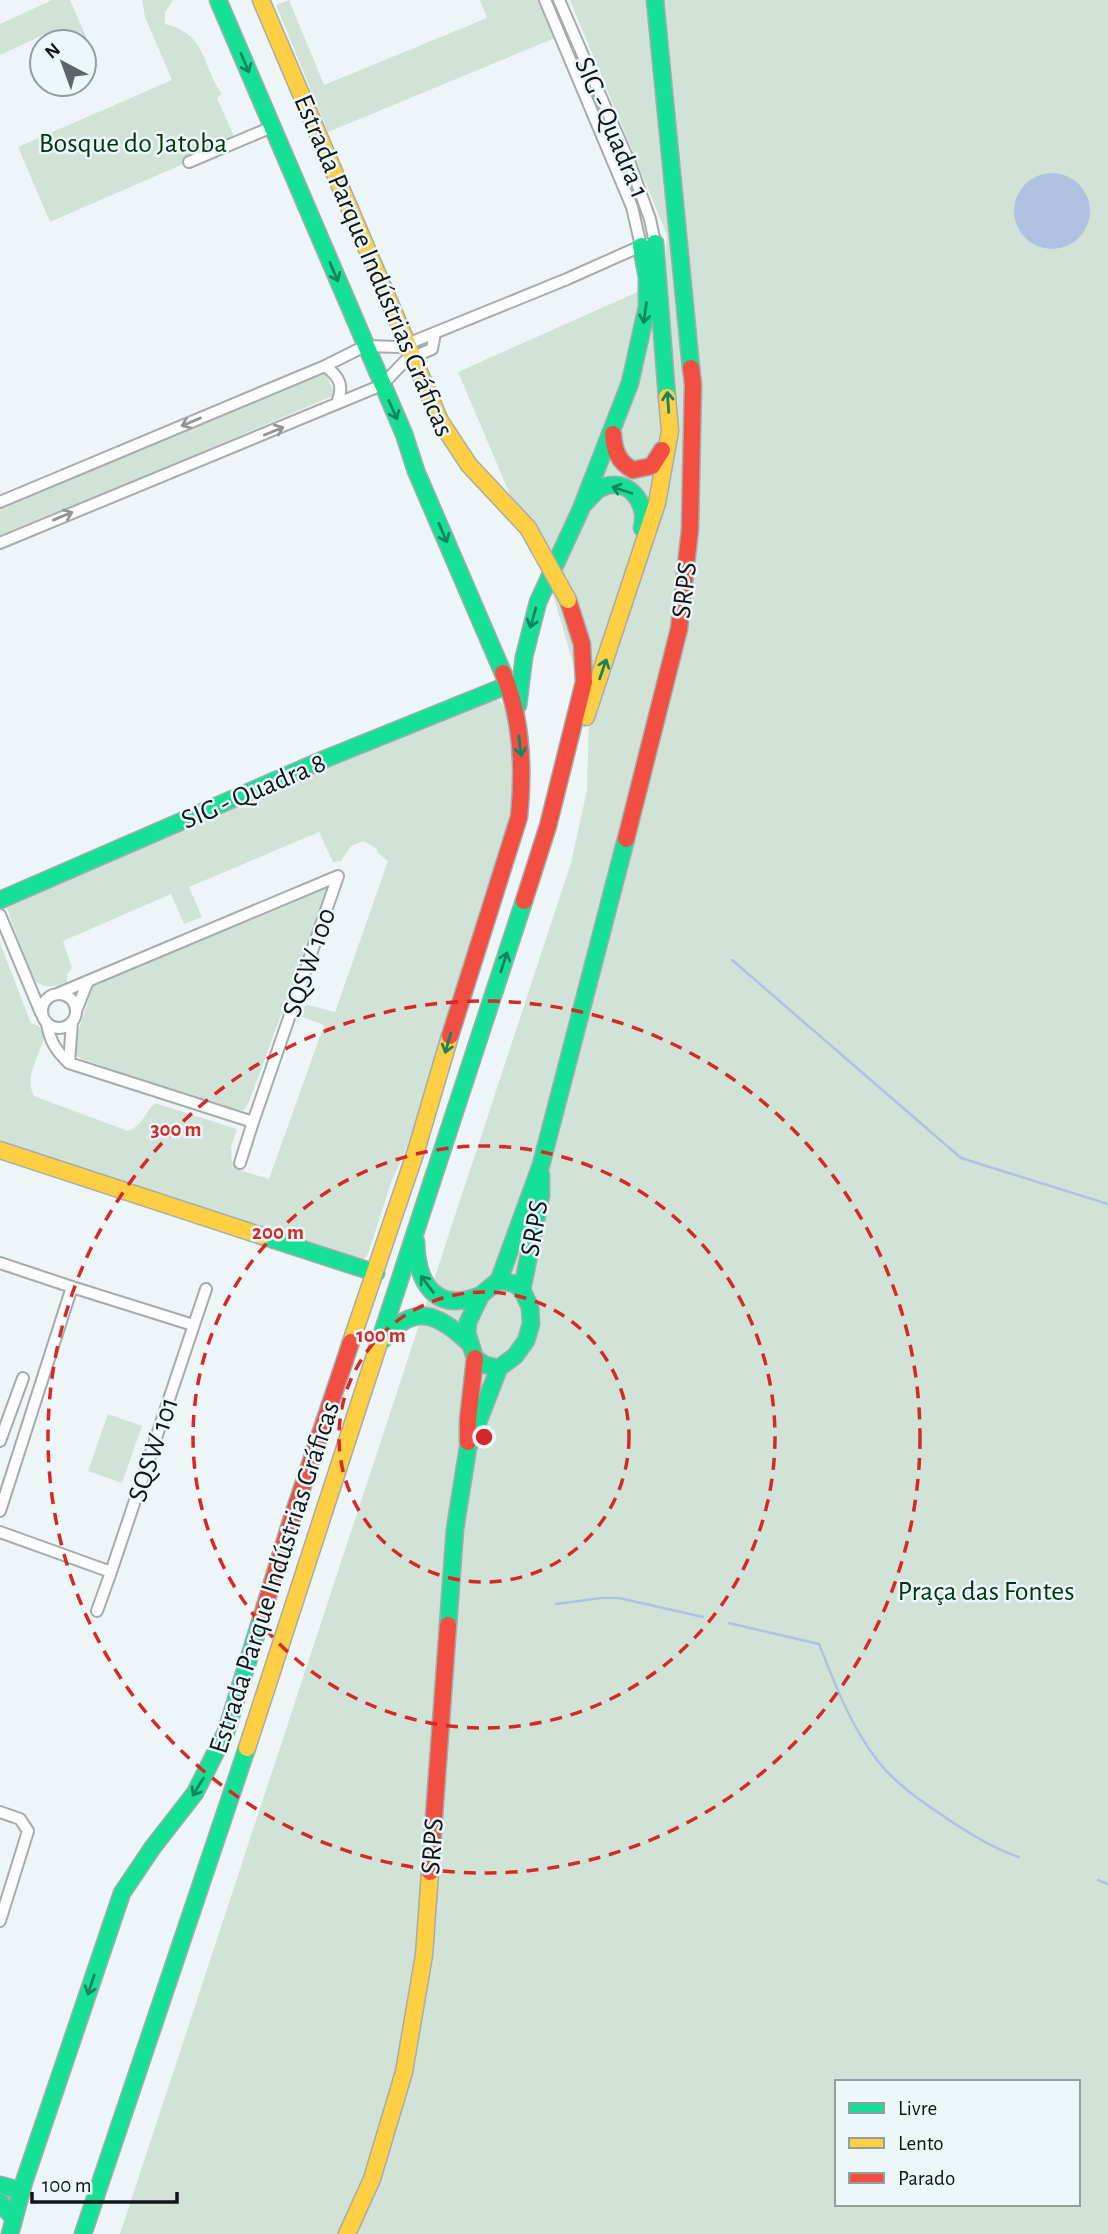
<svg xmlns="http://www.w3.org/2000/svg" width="1108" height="2234" font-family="'Alegreya Sans',sans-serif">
	<rect width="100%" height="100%" fill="#eef5f6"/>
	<path fill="#d1e3d6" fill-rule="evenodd" d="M52 0H70L95 57 84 63V42H61L59 39 45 34 0 55V24Z
		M142 0H173L165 13V24C207 34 201 64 222 94L217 98 236 141 50 222 18 147 172 80 145 17Z
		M289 0 324 85 487 18 480 0H539L555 38 328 132 276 5Z
		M570 0H1108V2234H120L571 863 587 790 589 719 554 598 458 372 644 289 665 269 667 235ZM837 2082H1078V2204H837Z
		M325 371 335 395 0 538V510Z
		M493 697C524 706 511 807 508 833L407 1147 392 1180 368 1254 364 1259 357 1262 0 1145V943L31 1023 38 1026 45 1034C41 1055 23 1075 34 1096L128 1131C144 1125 144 1113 155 1103L237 1129 231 1147 232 1164 239 1170 269 1179 324 1025 302 1017 299 1008 308 1005 335 1012 388 861 378 853 376 848 363 841 351 846 341 861 333 862 319 832 189 887 202 917 184 924 171 894 63 941 72 968 67 974V984C51 987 40 989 30 975L5 902Z
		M322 886 326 887 328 895 290 1003 281 1015 249 1102 244 1110 233 1111 82 1059 75 1054 74 1045 94 983Z
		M108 1414 142 1426 122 1483 88 1471Z"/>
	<path fill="#afc2e2" d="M1014 211a38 38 0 1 1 76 0a38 38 0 1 1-76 0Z"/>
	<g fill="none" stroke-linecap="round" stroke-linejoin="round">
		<path stroke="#afc2e2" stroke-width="2.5" d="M732 960 961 1158 1108 1204
			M556 1604 601 1598H619L703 1617
			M729 1623 819 1644C835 1684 850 1725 877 1760 897 1786 926 1804 952 1822 972 1835 996 1850 1019 1857
			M1098 1880 1108 1884"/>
		<defs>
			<path id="street" d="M545 0 632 207 641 246
				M189 162 272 127
				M325 366C340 377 344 386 337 403
				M0 502 325 366 365 346 400 347 567 279 641 246 655 243 650 219 630 164 559 0
				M0 543 382 385 406 360 432 349 435 333
				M0 915 41 1013
				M42 1011a17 17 0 1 1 34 0a17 17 0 1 1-34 0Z
				M76 1011 88 981
				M47 1024C50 1041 56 1051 69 1063L253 1122 338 876 57 994
				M69 1063 72 1022
				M240 1163 253 1122
				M0 1263 72 1287 0 1511
				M72 1287 193 1325
				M0 1441 23 1378
				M0 1532 111 1572 206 1289
				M97 1611 111 1572
				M0 1812 20 1819 28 1831 0 1921"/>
			<path id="fast" d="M218 0 404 434 416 471 503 673
				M655 0 691 368
				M655 243 667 397
				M585 503C590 498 595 491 601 488 627 476 649 502 642 528
				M518 705 524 657 538 602 581 509 630 383 647 307V277L641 246
				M0 900 320 761 508 685
				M262 1236 376 1273
				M416 1242C417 1284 436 1314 481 1295
				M522 1290 541 1195V1175
				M384 1339C414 1302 439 1314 469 1343
				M380 1340 524 901
				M499 1368 485 1365 475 1358 467 1333 468 1322 481 1295 499 1280 541 1165 626 839
				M448 1625 455 1529 468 1448 499 1368 515 1356 526 1341 531 1324 530 1307 522 1290 515 1284 499 1280
				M0 2185 22 2191
				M0 2202 14 2219
				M10 2234 24 2182 122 1893 153 1847 195 1793 226 1732 261 1619
				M83 2234 247 1748"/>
			<path id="slow" d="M261 0 440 421 469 465 528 528
				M586 717 657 503 670 431 667 397
				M0 1150 262 1236
				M351 1342 416 1151 450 1036
				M247 1748 380 1340
				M347 2234 372 2179 404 2072 424 1955 430 1872"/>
			<path id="jam" d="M613 434C614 450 618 462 633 470L652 466 662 450
				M626 839 679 629 690 529 693 384 691 368
				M524 901 548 826 584 682 582 644 568 600
				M450 1036 519 817C524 768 522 718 503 673
				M468 1442V1420L475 1358
				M261 1619 292 1518 351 1342
				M430 1872 448 1625"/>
		</defs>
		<use href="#street" stroke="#a6acac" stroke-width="14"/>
		<use href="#fast" stroke="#a6acac" stroke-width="19"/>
		<use href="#slow" stroke="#a6acac" stroke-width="19"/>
		<use href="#jam" stroke="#a6acac" stroke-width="19"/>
		<use href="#street" stroke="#fcfefe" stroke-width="10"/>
		<use href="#fast" stroke="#16e098" stroke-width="16"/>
		<use href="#slow" stroke="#ffcf43" stroke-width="16"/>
		<use href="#jam" stroke="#f24e42" stroke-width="16"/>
		<defs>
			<path id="slow-bridge" d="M528 528 568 600"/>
		</defs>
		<use href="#slow-bridge" stroke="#a6acac" stroke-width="19" stroke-linecap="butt"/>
		<use href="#slow-bridge" stroke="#ffcf43" stroke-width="16"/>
	</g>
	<defs><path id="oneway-shaft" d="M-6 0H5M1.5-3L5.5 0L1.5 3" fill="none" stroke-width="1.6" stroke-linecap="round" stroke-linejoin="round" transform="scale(1.75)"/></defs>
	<g stroke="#14855e">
		<use href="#oneway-shaft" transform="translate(245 63) rotate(67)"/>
		<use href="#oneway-shaft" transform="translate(334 272) rotate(67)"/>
		<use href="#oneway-shaft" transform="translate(645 313) rotate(98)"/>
		<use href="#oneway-shaft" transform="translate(668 402) rotate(-94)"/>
		<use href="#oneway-shaft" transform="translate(393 410) rotate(66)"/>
		<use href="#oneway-shaft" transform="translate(622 490) rotate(-162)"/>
		<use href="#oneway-shaft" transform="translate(443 533) rotate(67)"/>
		<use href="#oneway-shaft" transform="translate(533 618) rotate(106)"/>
		<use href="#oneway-shaft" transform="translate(603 669) rotate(-71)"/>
		<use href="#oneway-shaft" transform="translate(520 746) rotate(83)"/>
		<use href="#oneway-shaft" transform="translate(504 962) rotate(-72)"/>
		<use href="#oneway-shaft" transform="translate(448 1043) rotate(106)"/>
		<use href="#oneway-shaft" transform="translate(427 1284) rotate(-127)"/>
		<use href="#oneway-shaft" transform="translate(198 1787) rotate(121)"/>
		<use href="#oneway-shaft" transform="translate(91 1985) rotate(108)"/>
	</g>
	<g stroke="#939696">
		<use href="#oneway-shaft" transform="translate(191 422) rotate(157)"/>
		<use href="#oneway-shaft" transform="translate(274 431) rotate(-22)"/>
		<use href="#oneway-shaft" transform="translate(63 516) rotate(-23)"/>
	</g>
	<g fill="none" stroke="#d62828" stroke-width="3.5" stroke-dasharray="12 9">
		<circle cx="484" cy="1437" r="145"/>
		<circle cx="484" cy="1437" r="291"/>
		<circle cx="484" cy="1437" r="436"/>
	</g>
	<g text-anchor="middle" stroke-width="5" stroke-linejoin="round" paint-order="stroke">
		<g font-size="28" fill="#121617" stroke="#ebf7f9">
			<text transform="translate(613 127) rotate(67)" y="10">SIG - Quadra 1</text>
			<text transform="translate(375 265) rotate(67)" y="10">Estrada Parque Indústrias Gráficas</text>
			<text transform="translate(683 590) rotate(-83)" y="10">SRPS</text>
			<text transform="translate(253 790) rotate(-23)" y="10">SIG - Quadra 8</text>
			<text transform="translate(308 962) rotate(-71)" y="10">SQSW 100</text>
			<text transform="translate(533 1228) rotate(-80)" y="10">SRPS</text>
			<text transform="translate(152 1449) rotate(-72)" y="10">SQSW 101</text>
			<text transform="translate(273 1577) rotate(-72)" y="10">Estrada Parque Indústrias Gráficas</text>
			<text transform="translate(431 1846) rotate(-86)" y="10">SRPS</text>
		</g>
		<g font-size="28" fill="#05340f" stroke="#ebf7f9">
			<text x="133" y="152">Bosque do Jatoba</text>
			<text x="986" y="1600">Praça das Fontes</text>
		</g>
	</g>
	<circle cx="484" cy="1437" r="10" fill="#d62828" stroke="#ebf7f9" stroke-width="3.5"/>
	<g font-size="21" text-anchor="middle" font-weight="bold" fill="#d62828" stroke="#ebf7f9" stroke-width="5" stroke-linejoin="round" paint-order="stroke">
		<text x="176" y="1136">300 m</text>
		<text x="278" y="1239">200 m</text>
		<text x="381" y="1342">100 m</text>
	</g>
	<rect x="835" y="2080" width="245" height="126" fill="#ebf7f9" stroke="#949d9f" stroke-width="2"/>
	<rect x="849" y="2103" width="35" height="10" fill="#16e098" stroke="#949d9f" stroke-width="2"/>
	<text x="898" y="2115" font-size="21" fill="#121617">Livre</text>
	<rect x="849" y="2138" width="35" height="10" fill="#ffcf43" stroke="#949d9f" stroke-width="2"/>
	<text x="898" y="2150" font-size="21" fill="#121617">Lento</text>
	<rect x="849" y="2173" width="35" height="10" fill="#f24e42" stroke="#949d9f" stroke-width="2"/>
	<text x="898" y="2185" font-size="21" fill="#121617">Parado</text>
	<g transform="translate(63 63) rotate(319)"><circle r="33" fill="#ebf7f9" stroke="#949d9f" stroke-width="2"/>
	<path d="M0-5L12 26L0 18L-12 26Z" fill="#5f6465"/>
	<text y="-10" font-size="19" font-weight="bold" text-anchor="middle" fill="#121617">N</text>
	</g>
	<path d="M32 2192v10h145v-10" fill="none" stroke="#121617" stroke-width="3.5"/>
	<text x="42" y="2192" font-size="21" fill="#121617" stroke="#ebf7f9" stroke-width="5" paint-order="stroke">100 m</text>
</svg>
